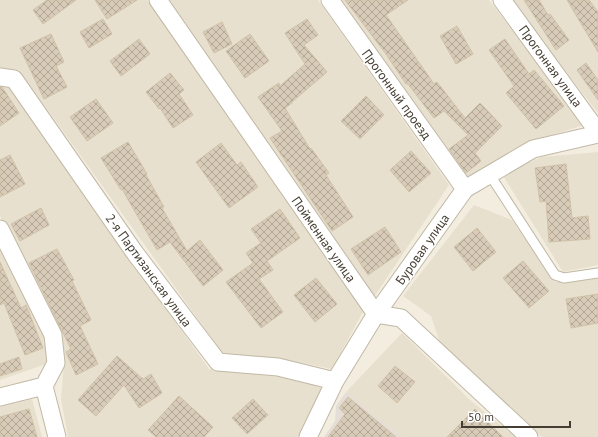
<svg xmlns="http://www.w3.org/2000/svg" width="598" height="437" font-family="'PT Sans',sans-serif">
	<defs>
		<pattern id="building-cross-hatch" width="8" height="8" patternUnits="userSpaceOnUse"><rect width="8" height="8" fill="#d8ccb8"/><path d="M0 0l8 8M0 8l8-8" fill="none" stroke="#b1a796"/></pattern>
	</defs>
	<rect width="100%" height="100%" fill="#f3ede0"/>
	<path fill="#e7e0ce" d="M0 0H147L365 308 332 369 298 362 223 354 19 70 0 69Z
		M168 0H318L449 185 374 297Z
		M339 0H489L584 125 532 141 467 180Z
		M510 0H598V113Z
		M0 84 15 86 133 262 209 369 298 379 324 389 298 437H68L61 399 64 363 60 333 0 216Z
		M598 152V265L563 272 502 174 542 157Z
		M474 205 512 220 555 282 598 277V437H542L538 434 440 343 431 316 403 296Z
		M0 243 46 335 49 363 0 380Z
		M402 333 469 399 515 437H401L346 392Z
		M32 399 42 437H0V407Z"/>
	<path fill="#e4ded6" d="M346 392 401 437H324L335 421 336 406Z"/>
	<path fill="url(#building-cross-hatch)" stroke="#d1c1a7" d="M47 0H76L43 24 33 10Z
		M95 0H137L107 19Z
		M345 0H408L386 15 434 84 437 82 465 118 480 103 502 126 475 153 481 161 466 173 449 149 468 135 444 111 434 118 408 84H406L386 54Z
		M524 0H539L548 15 550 14 569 40 556 50Z
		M567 0H589L598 12V52Z
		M103 19 112 34 89 48 80 32Z
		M307 19 318 35 304 45 327 72 292 102V103L285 108 310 149 311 148 329 173 326 175 353 217 332 231 270 138 282 131 258 97 279 83 280 86 305 64 285 33Z
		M222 22 232 44 214 53 203 32Z
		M457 26 473 54 456 64 440 36Z
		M51 34 64 62 56 66 67 87 44 99 20 48Z
		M250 34 269 61 245 78 226 51Z
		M139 39 150 54 121 76 110 61Z
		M505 39 529 74 534 70 564 106 536 129 506 93 514 86 489 50Z
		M586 63 598 80V100L577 70Z
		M170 73 184 90 179 94 193 115 173 128 160 108 159 109 146 92Z
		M0 87H2L19 113 0 126Z
		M366 96 384 115 360 139 341 121Z
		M96 99 113 123 87 141 70 117Z
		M128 142 147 174 146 175 164 207 162 208 187 251 200 240 223 270 203 286 170 242 157 250 122 189 121 190 101 158Z
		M221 143 237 165 241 162 258 187 229 208 196 162Z
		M411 151 431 173 409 192 390 170Z
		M10 155 25 184 0 197V160Z
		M566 164 572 218 588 216 590 239 549 242 546 201 540 202 535 168Z
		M41 208 49 225 20 241 11 224Z
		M280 209 300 238 267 261 273 270 259 279 283 312 261 328 226 282 253 263 246 253 261 243 251 229Z
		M385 227 401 252 368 275 351 249Z
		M477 228 496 252 473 271 454 247Z
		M57 249 74 280 72 281 91 320 80 326 98 364 76 375 66 352 71 349 29 263Z
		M523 261 549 291 529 308 503 278Z
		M0 262 21 308 26 305 43 348 25 355 4 303 0 305Z
		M316 278 337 304 315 322 294 295Z
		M598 294V323L571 328 566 299Z
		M117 356 143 379 151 374 162 393 139 408 124 385 96 416 78 400Z
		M19 357 22 369 0 376V364Z
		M395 366 415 382 397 403 378 386Z
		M179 396 213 427 204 437H156L148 430Z
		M348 397 396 437H328L345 414 339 408Z
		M253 399 268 415 247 434 232 418Z
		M29 409 37 437H0V417Z
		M475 409 503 437H447Z"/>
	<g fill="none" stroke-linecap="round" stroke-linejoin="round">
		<defs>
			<path id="lane" d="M490 175 555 275 564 278 598 273"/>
			<path id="street" d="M158 0 376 314 401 318 529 437
				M330 0 465 189
				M502 0 598 132
				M0 77 14 79 135 253 218 362 278 367 335 381
				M0 229 53 335 56 363 44 386
				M44 386 57 437
				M0 397 44 386
				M308 437 335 381 376 314 465 189 533 149 598 134"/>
		</defs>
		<use href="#lane" stroke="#c1b8a5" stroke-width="11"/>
		<use href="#street" stroke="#c1b8a5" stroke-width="19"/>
		<use href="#lane" stroke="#fff" stroke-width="9"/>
		<use href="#street" stroke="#fff" stroke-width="17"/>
	</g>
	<g text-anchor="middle" stroke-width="3" stroke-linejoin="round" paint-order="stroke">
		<g font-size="13" fill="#443d31" stroke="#fff">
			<text transform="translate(551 66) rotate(54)" y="5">Прогонная улица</text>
			<text transform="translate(397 94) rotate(54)" y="5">Прогонный проезд</text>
			<text transform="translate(324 239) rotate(55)" y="5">Пойменная улица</text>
			<text transform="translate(422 249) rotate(-55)" y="5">Буровая улица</text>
			<text transform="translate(149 270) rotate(54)" y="5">2-я Партизанская улица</text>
		</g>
	</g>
	<path d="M462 421v6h108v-6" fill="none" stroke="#443d31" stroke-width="2"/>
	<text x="468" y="421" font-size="12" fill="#443d31" stroke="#ffffff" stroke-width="3" paint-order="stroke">50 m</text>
</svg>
